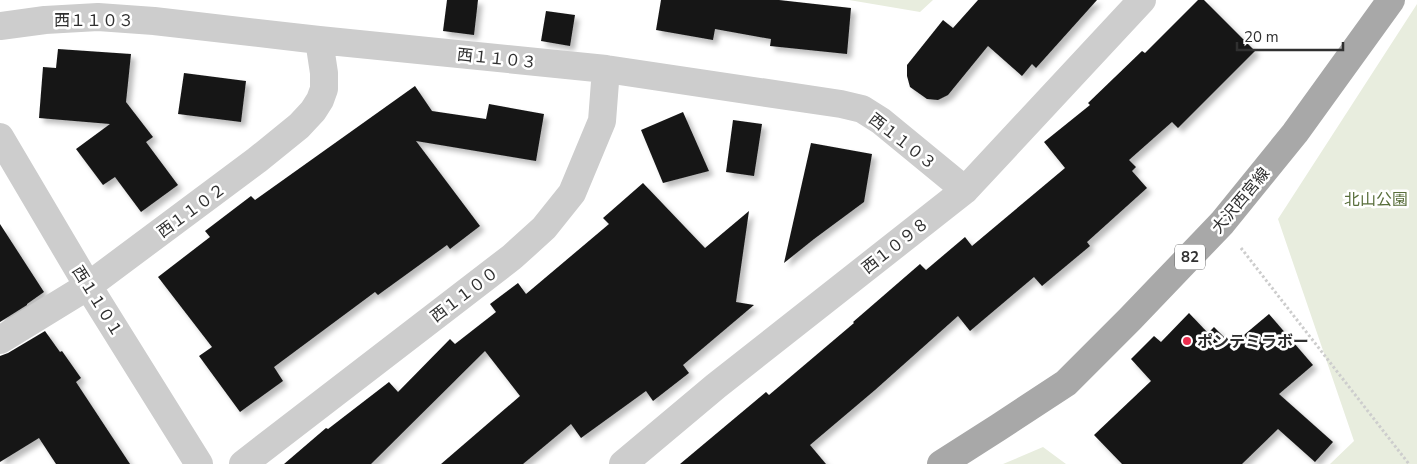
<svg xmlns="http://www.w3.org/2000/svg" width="1417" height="464" font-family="'Nunito Sans','Noto Sans JP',sans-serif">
	<defs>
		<filter id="shadow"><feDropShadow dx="4.5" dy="4.5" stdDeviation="2.5" flood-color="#0004"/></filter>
	</defs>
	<rect width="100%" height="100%" fill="#fff"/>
	<path fill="#e8edde" d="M849 0H933L920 12Z
		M1417 4V464H1330L1354 441 1278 219Z
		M1043 447 1066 464H1003Z"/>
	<path fill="#171717" filter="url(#shadow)" d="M447 0H478L474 35 443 31Z
		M661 0H779L851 8 847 54 770 46 771 39 715 29 713 40 656 30Z
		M978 0H1097L1036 68 1032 64 1022 76 988 46 948 95 938 100 927 99 910 87 907 76V65L943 20 953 28Z
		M1198 0H1204L1255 51 1178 128 1172 122 1129 160 1136 167 1132 171 1147 188 1087 242 1090 246 1042 286 1034 277 970 331 958 316 875 390 810 445 826 464H680L766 392 769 395 854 323 853 322 920 264 926 270 965 237 972 246 1065 168 1044 142 1090 105 1088 103 1142 51 1145 53Z
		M546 11 575 15 570 46 541 41Z
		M58 49 131 54 126 102 153 137 146 142 178 185 141 212 115 177 103 185 76 149 110 124 39 118 43 67 56 68Z
		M184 73 246 81 241 122 178 114Z
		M415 86 432 111 486 119 489 104 544 114 536 161 416 141 480 226 450 249 447 245 378 295 375 292 274 367 283 381 240 412 199 356 212 347 158 277 210 237 205 231 251 196 255 200Z
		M683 112 709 171 663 183 641 130Z
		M733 120 762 124 754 176 726 172Z
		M811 143 872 154 864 202 814 239 784 263Z
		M643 183 705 248 749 211 736 302 754 305 683 365 689 373 653 401 646 391 581 438 571 424 523 464H441L520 396 485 351 371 464H284L326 428 328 429 389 382 398 392 450 339 455 344 496 312 490 304 518 283 526 294 609 224 603 218Z
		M0 224 44 292 27 304V305L0 322Z
		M1189 313 1208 333 1214 327 1232 345 1269 314 1313 365 1279 394 1333 442 1315 462 1278 429 1242 464H1122L1094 435 1151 381 1131 359 1154 336 1161 342Z
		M45 331 60 352 62 351 81 378 76 382 130 464H56L39 438 0 462V356L8 353Z"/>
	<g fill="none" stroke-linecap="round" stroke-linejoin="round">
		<path stroke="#cdcdcd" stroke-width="3" stroke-dasharray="2.5 2.5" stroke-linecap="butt" d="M1241 248 1409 464"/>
		<path stroke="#cdcdcd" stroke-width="28" d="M0 26 45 20 98 17 154 21 319 40 606 69 841 104 862 109 881 121 965 190
			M0 137 88 286 199 464
			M0 340 88 286 257 160 299 126 313 111 320 100 324 89V73L319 40
			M243 464 512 257 544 228 572 193 602 121 606 69
			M623 464 716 386 965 190 1142 0"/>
		<path stroke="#a8a8a8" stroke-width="28" d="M941 464 999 427 1066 383 1130 319 1222 223 1295 133 1391 0"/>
	</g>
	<circle fill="#ec2d4e" stroke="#fff" stroke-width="2" cx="1187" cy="341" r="5"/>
	<g text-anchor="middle" stroke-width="5" stroke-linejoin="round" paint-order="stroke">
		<rect fill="#fff" stroke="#6e6e6e" stroke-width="1" x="1175" y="244.5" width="30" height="25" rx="4"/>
		<g font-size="15" font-weight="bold" fill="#303030">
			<text x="1190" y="262">82</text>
		</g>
		<g font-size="16" fill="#303030" stroke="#fff">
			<text x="94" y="26">西１１０３</text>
			<text transform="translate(497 58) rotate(6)" y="6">西１１０３</text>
			<text transform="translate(903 141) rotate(38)" y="6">西１１０３</text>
			<text transform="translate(1240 200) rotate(-50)" y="6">大沢西宮線</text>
			<text transform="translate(191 210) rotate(-36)" y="6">西１１０２</text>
			<text transform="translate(895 245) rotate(-38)" y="6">西１０９８</text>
			<text transform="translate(464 294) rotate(-37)" y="6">西１１００</text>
			<text transform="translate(98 301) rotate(58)" y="6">西１１０１</text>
		</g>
		<g font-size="16" fill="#586e3b" stroke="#fff">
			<text x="1376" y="205">北山公園</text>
		</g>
		<g font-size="16" font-weight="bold" fill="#303030" stroke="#fff" text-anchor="start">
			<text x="1197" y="347">ポンテミラボー</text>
		</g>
	</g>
	<path d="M1237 42v8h106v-8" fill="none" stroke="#303030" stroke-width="2.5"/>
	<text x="1244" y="42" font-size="15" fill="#303030" stroke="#ffffff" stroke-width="4" paint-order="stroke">20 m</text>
</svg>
